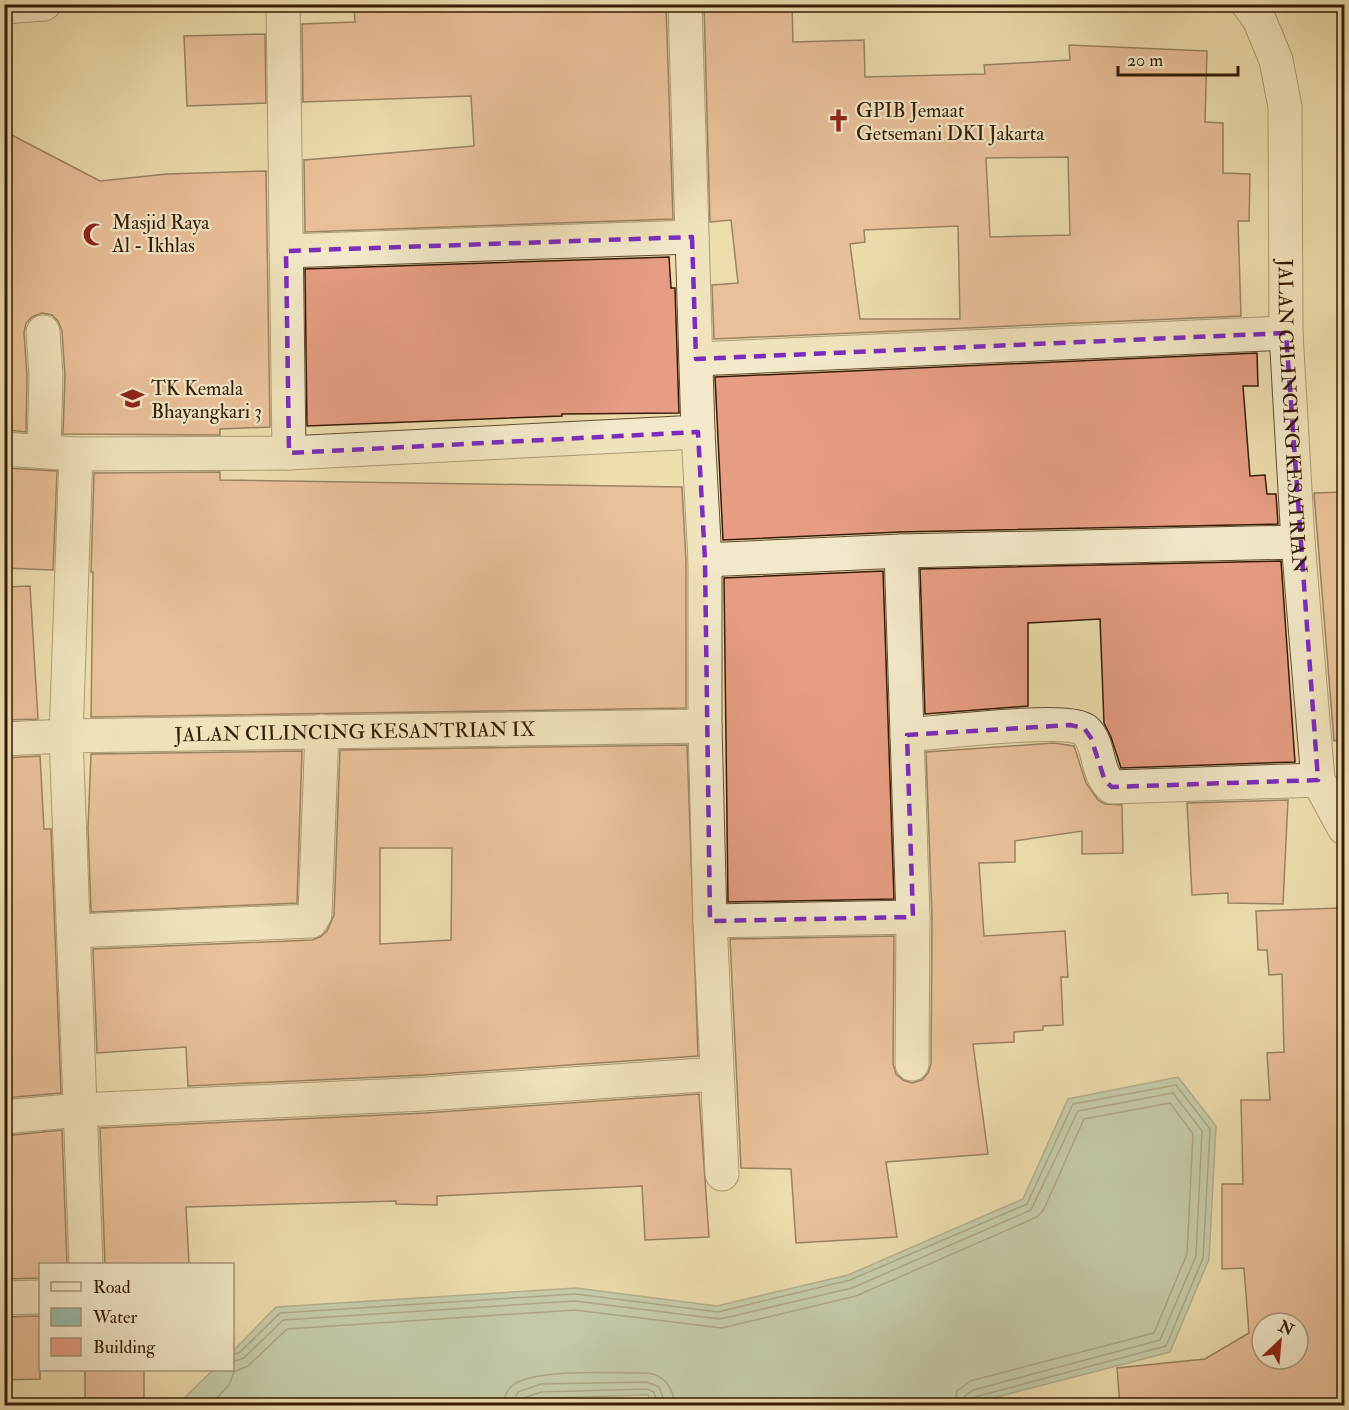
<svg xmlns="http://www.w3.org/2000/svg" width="1349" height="1410" font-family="'IM FELL Double Pica',serif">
	<rect width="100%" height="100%" fill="#edddad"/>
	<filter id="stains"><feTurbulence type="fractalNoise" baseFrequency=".00333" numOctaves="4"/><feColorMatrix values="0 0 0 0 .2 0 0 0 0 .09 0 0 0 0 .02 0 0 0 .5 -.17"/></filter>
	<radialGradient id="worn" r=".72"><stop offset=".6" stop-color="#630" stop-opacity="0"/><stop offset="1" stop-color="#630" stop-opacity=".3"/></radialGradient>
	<path fill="#99bcab" stroke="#717c69" stroke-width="1.5" d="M1178 1077 1216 1126 1209 1259 1170 1352 966 1405 653 1406 648 1395 542 1398 518 1406 177 1405 213 1370H232L233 1351 276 1307 576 1288 717 1306 848 1275 1023 1199 1068 1099Z"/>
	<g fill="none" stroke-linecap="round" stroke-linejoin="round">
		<path stroke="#666c58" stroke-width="1.5" d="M232 1354 239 1353 280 1313 576 1294 718 1312 850 1280 1027 1204 1073 1104 1176 1085 1210 1129 1203 1258 1166 1346 975 1397 970 1406
			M232 1362 244 1358 283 1320 575 1301 720 1319 852 1288 1031 1210 1078 1111 1173 1093 1202 1131 1196 1256 1160 1340 973 1390 965 1396 963 1406
			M209 1406 229 1385 234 1372 248 1366 287 1329 575 1310 722 1328 856 1296 1037 1217 1044 1209 1084 1119 1170 1103 1193 1134 1187 1254 1154 1333 970 1381 957 1391 954 1406
			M503 1406C504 1397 506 1390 513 1385 535 1368 617 1373 647 1373 664 1374 674 1389 675 1406
			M512 1406 518 1392 541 1384 647 1382 659 1387 666 1406
			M520 1406 523 1398 541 1392 647 1389 654 1392 658 1406"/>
	</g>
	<path fill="#e69d83" stroke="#341b05" stroke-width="1.5" fill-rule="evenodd" d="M401 4H416V8L470 6 471 10 561 7V4H666L673 219 305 232 304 160 474 146 471 96 303 102 302 24 355 22 354 8Z
		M704 4H792L793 42 864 40 865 77 985 74 984 65 1070 60 1069 45 1207 51 1205 122 1223 123V173L1250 174 1249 221H1238L1241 316 714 339 712 285 738 283 731 220 710 222ZM1068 157 1070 235 990 237 986 158ZM958 226 960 319H860L850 244 865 242 864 230Z
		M265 34 266 103 187 106 184 36Z
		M4 131 100 181 167 174 266 171 270 427 220 429V435L63 434 65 376 62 331 58 321 52 315 42 313 32 317 26 323 24 333 27 376 26 432 7 430 4 390Z
		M669 257 671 288H675L679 413 562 414V416L307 426 305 269Z
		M1257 353 1258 386H1243L1250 476 1265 475 1267 494H1276L1278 524 900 532 723 540 715 377Z
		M4 468 57 471 53 570 4 568Z
		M220 472V480L682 487 686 561V708L91 717 93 572H91L94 473Z
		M1344 492V738L1334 741 1314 493Z
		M1281 561 1295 762 1121 768 1111 737 1104 723 1100 619 1028 623V706L925 714 920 569Z
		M883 571 894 899 728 902 724 578Z
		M30 586 38 719 4 720V587Z
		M1054 743 1074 746 1086 783 1098 800 1105 804 1122 805 1123 853 1082 854V831L1015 841V862L979 863 984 936 1065 931 1068 977H1061L1063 1025 1043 1026V1030L1014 1032V1042L973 1044 988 1154 886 1162 897 1237 796 1243 791 1169 741 1168 730 939 894 936 893 1064 896 1074 903 1080 912 1083 922 1080 928 1073 931 1064 932 917 926 752Z
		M687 745 698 1056 423 1075 188 1086 186 1047 97 1053 93 949 312 940 320 937 327 931 334 915 340 750ZM380 848H452L451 940 380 944Z
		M302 751 297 903 91 912 88 828 91 754Z
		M40 756 44 829H51L61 1093 4 1098V758Z
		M1288 800 1283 904 1228 903V893L1192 895 1187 803Z
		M1339 908 1341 953H1344V1406H1120L1117 1368 1205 1359 1249 1333 1244 1268 1222 1269V1184H1243L1241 1100H1270L1267 1053 1284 1052 1282 974 1269 975 1267 950H1258L1256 911ZM1262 1323H1298V1359H1262Z
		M699 1094 709 1237 645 1240 642 1186 437 1196V1205L396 1204V1201L186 1207 189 1264H105L100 1128 425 1113Z
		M62 1130 67 1264H40V1278L4 1279V1136Z
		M40 1316V1379L4 1380V1317Z
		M85 1370H144V1402H85Z"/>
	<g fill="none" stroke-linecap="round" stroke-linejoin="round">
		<defs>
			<g id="minor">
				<path d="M283 4 289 453"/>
				<path d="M685 4 698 432 705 560V726L710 921 722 1174"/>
				<path id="s1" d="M1248 4 1259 19 1276 60 1285 107 1286 333 1298 542 1318 780 1344 828"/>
				<path d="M4 7 44 4"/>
				<path d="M286 251 692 237"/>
				<path d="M43 332 46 376 44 450"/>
				<path d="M696 359 1286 333"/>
				<path d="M4 449 76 454 289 453 698 432"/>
				<path d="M76 454 66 736 86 1264"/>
				<path d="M901 551 913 917 912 1064"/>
				<path d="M705 560 901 551 1298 542"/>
				<path d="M907 735C934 733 1070 716 1085 730 1101 744 1095 773 1112 787L1318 780"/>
				<path id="s2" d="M4 739 66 736 705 726"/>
				<path d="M710 921 913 917"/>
				<path d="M74 931 311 921 315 914 322 731"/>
				<path d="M4 1117 80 1110 424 1094 716 1074"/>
				<path d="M4 1298 40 1297"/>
			</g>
		</defs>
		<use href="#minor" stroke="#624c2f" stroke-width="35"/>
		<use href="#minor" stroke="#f3e9ca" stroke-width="33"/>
	</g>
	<path d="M0 0H1349V1410H0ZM692 237 696 359 1286 333 1318 780 1112 787 1105 781 1091 738 1084 728 1070 725 907 735 913 917 710 921 705 560 698 432 289 453 286 251Z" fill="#edddad" fill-opacity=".55" fill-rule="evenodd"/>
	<path fill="none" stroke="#7b2cbf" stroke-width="4.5" stroke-dasharray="12 8" stroke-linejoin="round" d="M692 237 696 359 1286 333 1318 780 1112 787 1105 781 1091 738 1084 728 1070 725 907 735 913 917 710 921 705 560 698 432 289 453 286 251Z"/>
	<defs>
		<symbol id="church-bare" viewBox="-9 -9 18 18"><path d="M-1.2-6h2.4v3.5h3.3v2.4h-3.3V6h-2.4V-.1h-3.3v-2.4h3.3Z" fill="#8f2418" stroke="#f3e9ca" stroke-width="2.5" paint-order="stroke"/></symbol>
		<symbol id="mosque-bare" viewBox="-9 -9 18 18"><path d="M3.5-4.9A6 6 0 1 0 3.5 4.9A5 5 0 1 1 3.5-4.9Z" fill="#8f2418" stroke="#f3e9ca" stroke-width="2.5" paint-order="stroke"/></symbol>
		<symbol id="school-bare" viewBox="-9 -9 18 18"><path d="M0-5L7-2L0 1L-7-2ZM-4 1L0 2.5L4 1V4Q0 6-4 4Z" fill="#8f2418" stroke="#f3e9ca" stroke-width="2.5" paint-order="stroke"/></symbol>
	</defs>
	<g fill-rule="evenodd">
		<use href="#church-bare" x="822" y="104" width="33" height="33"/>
		<use href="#mosque-bare" x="78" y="218" width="33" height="33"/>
		<use href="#school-bare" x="116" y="382" width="33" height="33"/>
	</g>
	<g text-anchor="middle" stroke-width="4.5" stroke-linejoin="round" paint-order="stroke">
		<g font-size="20" fill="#341b05" stroke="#f3e9ca" text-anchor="start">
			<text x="856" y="117">GPIB Jemaat<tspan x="856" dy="23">Getsemani DKI Jakarta</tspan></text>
			<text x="112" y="229">Masjid Raya<tspan x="112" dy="23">Al - Ikhlas</tspan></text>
			<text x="151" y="395">TK Kemala<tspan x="151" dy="23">Bhayangkari 3</tspan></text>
		</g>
		<g font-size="20" fill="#341b05" stroke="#f3e9ca">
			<text dy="7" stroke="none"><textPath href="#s1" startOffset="420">JALAN CILINCING KESATRIAN</textPath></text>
			<text dy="7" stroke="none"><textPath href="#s2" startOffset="351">JALAN CILINCING KESANTRIAN IX</textPath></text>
		</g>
	</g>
	<rect width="1349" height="1410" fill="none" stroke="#edddad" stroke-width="24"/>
	<rect x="6" y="6" width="1337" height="1398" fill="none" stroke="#341b05" stroke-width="3"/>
	<rect x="12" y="12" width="1325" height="1386" fill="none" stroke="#341b05" stroke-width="1.5"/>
	<rect x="39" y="1263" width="195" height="108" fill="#f3e9ca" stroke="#a7977b" stroke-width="1.5"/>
	<rect x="51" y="1282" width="30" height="9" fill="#f3e9ca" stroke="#a7977b" stroke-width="1.5"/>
	<text x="93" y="1293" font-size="18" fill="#341b05">Road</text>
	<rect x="51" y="1308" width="30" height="18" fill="#99bcab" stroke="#a7977b" stroke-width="1.5"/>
	<text x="93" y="1323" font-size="18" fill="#341b05">Water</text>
	<rect x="51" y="1338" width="30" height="18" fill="#e69d83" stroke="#a7977b" stroke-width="1.5"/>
	<text x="93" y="1353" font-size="18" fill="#341b05">Building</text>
	<g transform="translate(1280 1341) rotate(26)"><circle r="28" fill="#f3e9ca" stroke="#a7977b" stroke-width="1.5"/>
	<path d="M0-4.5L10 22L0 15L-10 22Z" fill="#8f2418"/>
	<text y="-9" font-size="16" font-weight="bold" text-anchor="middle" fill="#341b05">N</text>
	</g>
	<path d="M1118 66v9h120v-9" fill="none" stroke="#341b05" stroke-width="3"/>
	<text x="1127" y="66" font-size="18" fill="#341b05" stroke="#f3e9ca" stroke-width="4.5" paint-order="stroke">20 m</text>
	<rect width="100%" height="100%" filter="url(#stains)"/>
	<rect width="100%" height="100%" fill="url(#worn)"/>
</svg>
